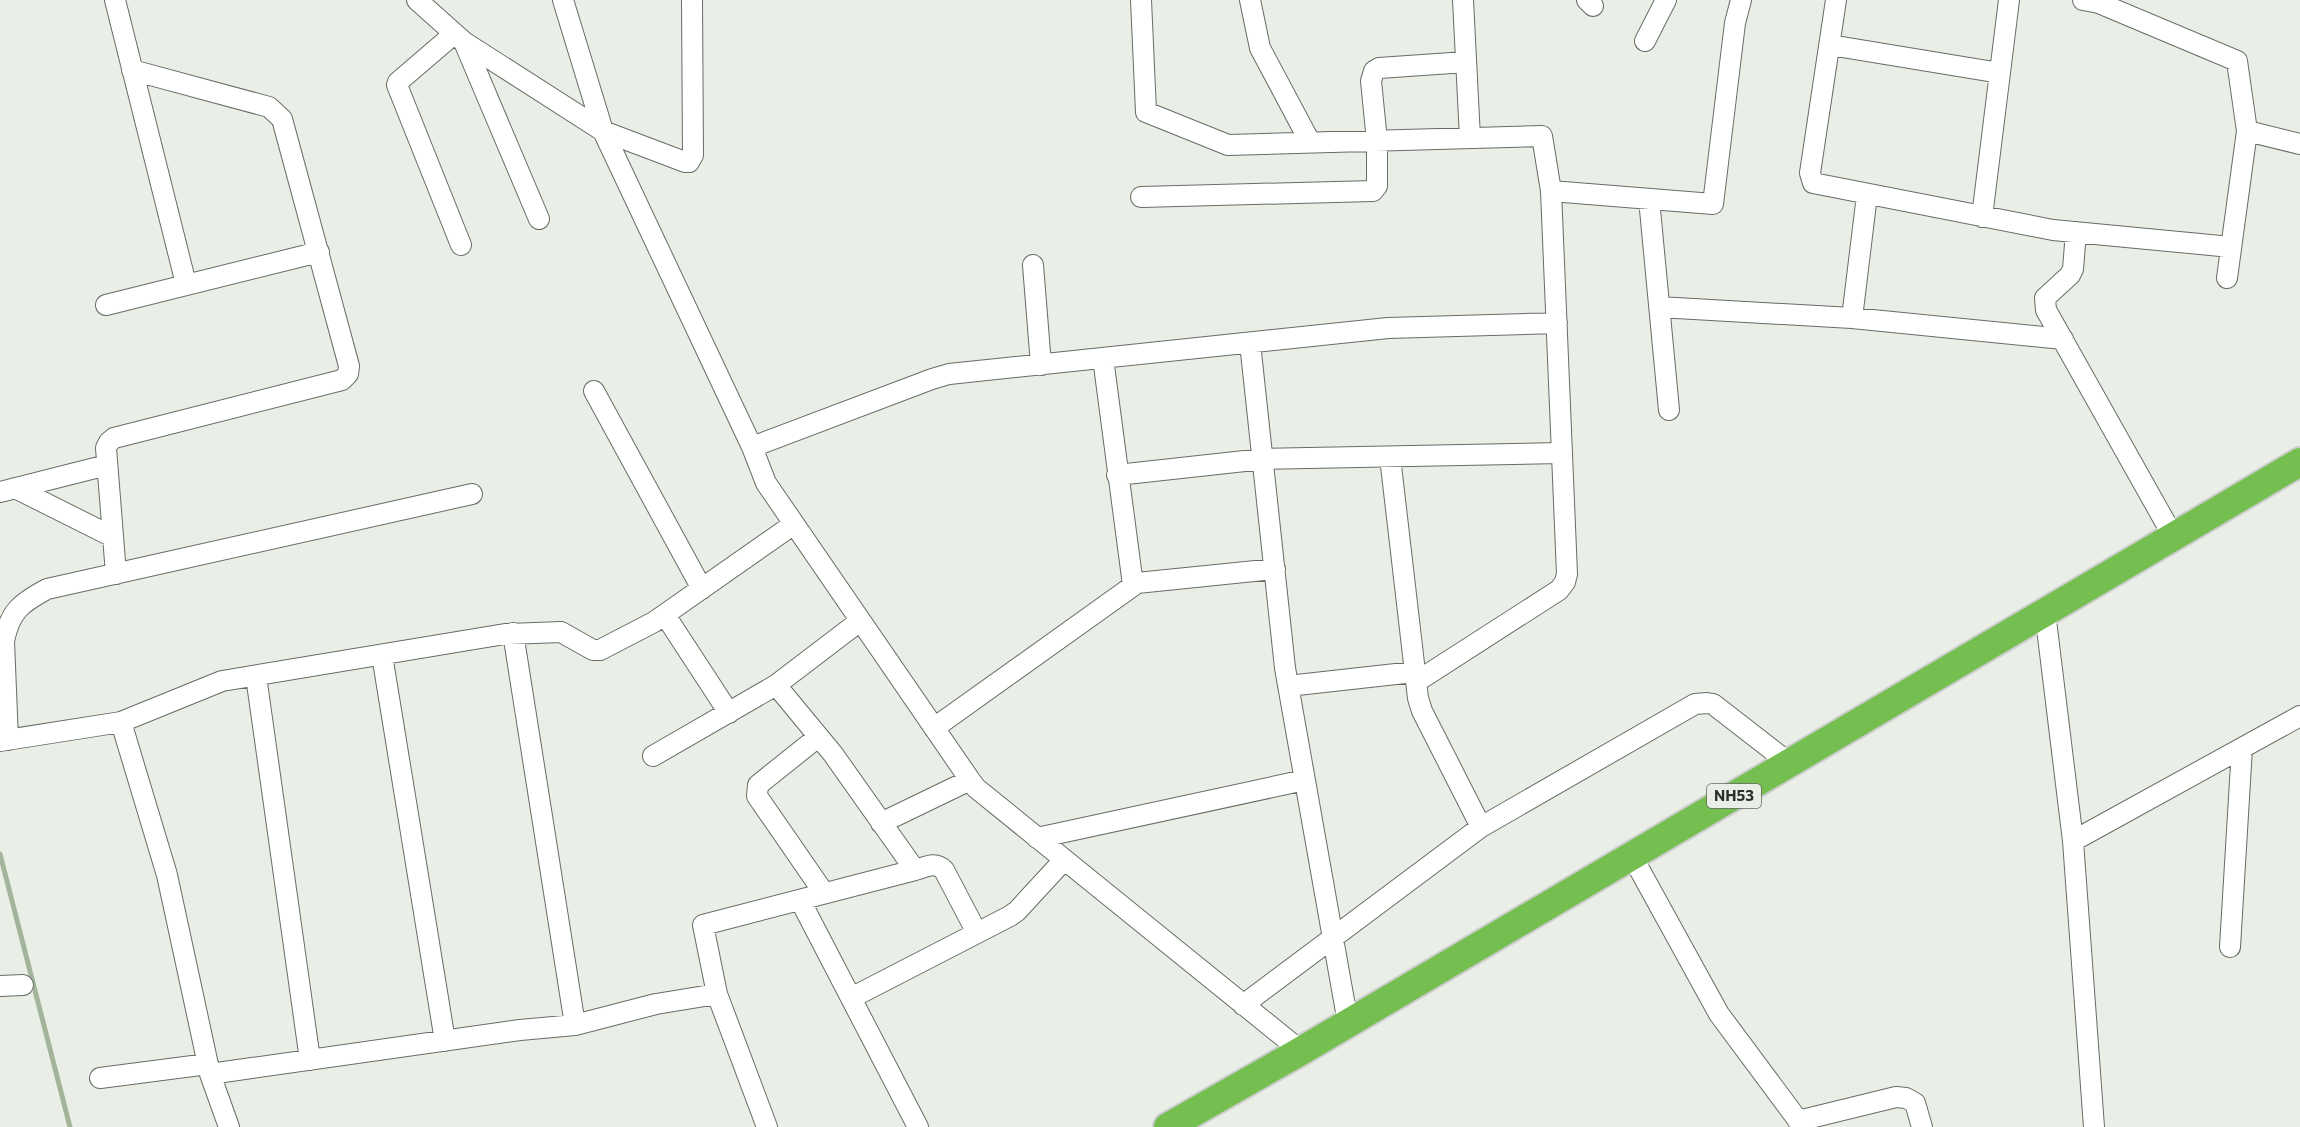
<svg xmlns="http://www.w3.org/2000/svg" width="2300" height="1127" font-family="Commissioner,sans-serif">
	<rect width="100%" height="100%" fill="#e9efe6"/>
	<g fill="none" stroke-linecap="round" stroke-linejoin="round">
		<path stroke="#a2b59a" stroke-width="5" d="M0 854 70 1127"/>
		<defs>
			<path id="minor" d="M115 0 186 284
				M417 0 464 42 603 131 685 162H689L693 155 692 0
				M563 0 603 131 752 447 766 483 970 780 976 788 1301 1051
				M1141 0 1146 112 1228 145 1542 136 1551 191 1713 204 1735 23 1741 0
				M1250 0 1260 48 1310 142
				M1463 0 1470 138
				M1587 0 1593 6
				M1836 0 1810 173 1813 183 2053 230 2231 247
				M2083 0 2099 3 2237 61 2247 131 2300 144
				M454 34 398 82 397 85 461 245
				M1645 41 1666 0
				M464 42 539 219
				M1830 45 2000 73
				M1141 197 1373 191 1377 186V141L1371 81 1374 71 1379 68 1466 62
				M1649 199 1669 410
				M1982 217 2009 0
				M2076 232 2073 269 2070 275 2045 298 2046 310 2173 536
				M1033 265 1041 365
				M2227 278 2247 131
				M106 305 319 252
				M1659 307 1852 318 2063 339
				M1852 318 1867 195
				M1250 343 1285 668 1348 1023
				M1103 358 1133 585
				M594 391 702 589
				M752 447 932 379 949 374 1388 328 1557 323
				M1390 457 1418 698 1422 711 1481 827
				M1117 475 1263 459 1562 453
				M15 488 113 537
				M0 492 107 465
				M116 574 106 448 109 442 114 438 342 380 348 374 349 366 282 119 269 107 132 70
				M2045 612 2073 841 2300 716
				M665 615 729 713
				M513 633 575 1025
				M382 655 445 1041
				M256 676 310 1060
				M1416 682 1559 590 1565 582 1567 574 1551 191
				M1288 686 1414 672
				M121 722 222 681 505 634 561 632 593 650H600L654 622 794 524
				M934 728 1137 583 1275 569
				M818 737 758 785 757 796 824 893
				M8 740 4 641C10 611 21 603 47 589L472 494
				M0 741 121 722 167 875 210 1074 520 1030 575 1025 656 1004 717 994 703 925 915 870 833 754 776 685 860 621
				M653 756 776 685
				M881 823 970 780
				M1037 838 1305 780
				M2073 841 2094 1127
				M1632 856 1719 1014 1803 1127
				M915 870C926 867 935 861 944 870L977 933
				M800 900 918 1127
				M2230 947 2242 748
				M0 986 23 985
				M717 994 767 1127
				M851 998 1010 916 1017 911 1064 860
				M1243 1005 1481 827 1695 704 1707 703 1713 704 1789 763
				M210 1074 229 1127
				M100 1078 208 1064
				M1798 1121 1896 1097 1906 1098 1915 1103 1922 1127"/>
			<path id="highway" d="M1168 1127 1301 1051 2300 462"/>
		</defs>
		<use href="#minor" stroke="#676c65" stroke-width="22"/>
		<use href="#highway" stroke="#cccdcc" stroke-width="32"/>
		<use href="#minor" stroke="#fff" stroke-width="20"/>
		<use href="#highway" stroke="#75bf50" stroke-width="28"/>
	</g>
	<g text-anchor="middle" stroke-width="4.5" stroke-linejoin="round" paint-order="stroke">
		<rect fill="#e9efe6" stroke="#656963" stroke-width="1.5" x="1707" y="784" width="54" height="24" rx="4.5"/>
		<g font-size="15" font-weight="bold" fill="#2c2f2b">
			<text x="1734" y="801">NH53</text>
		</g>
	</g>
</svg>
